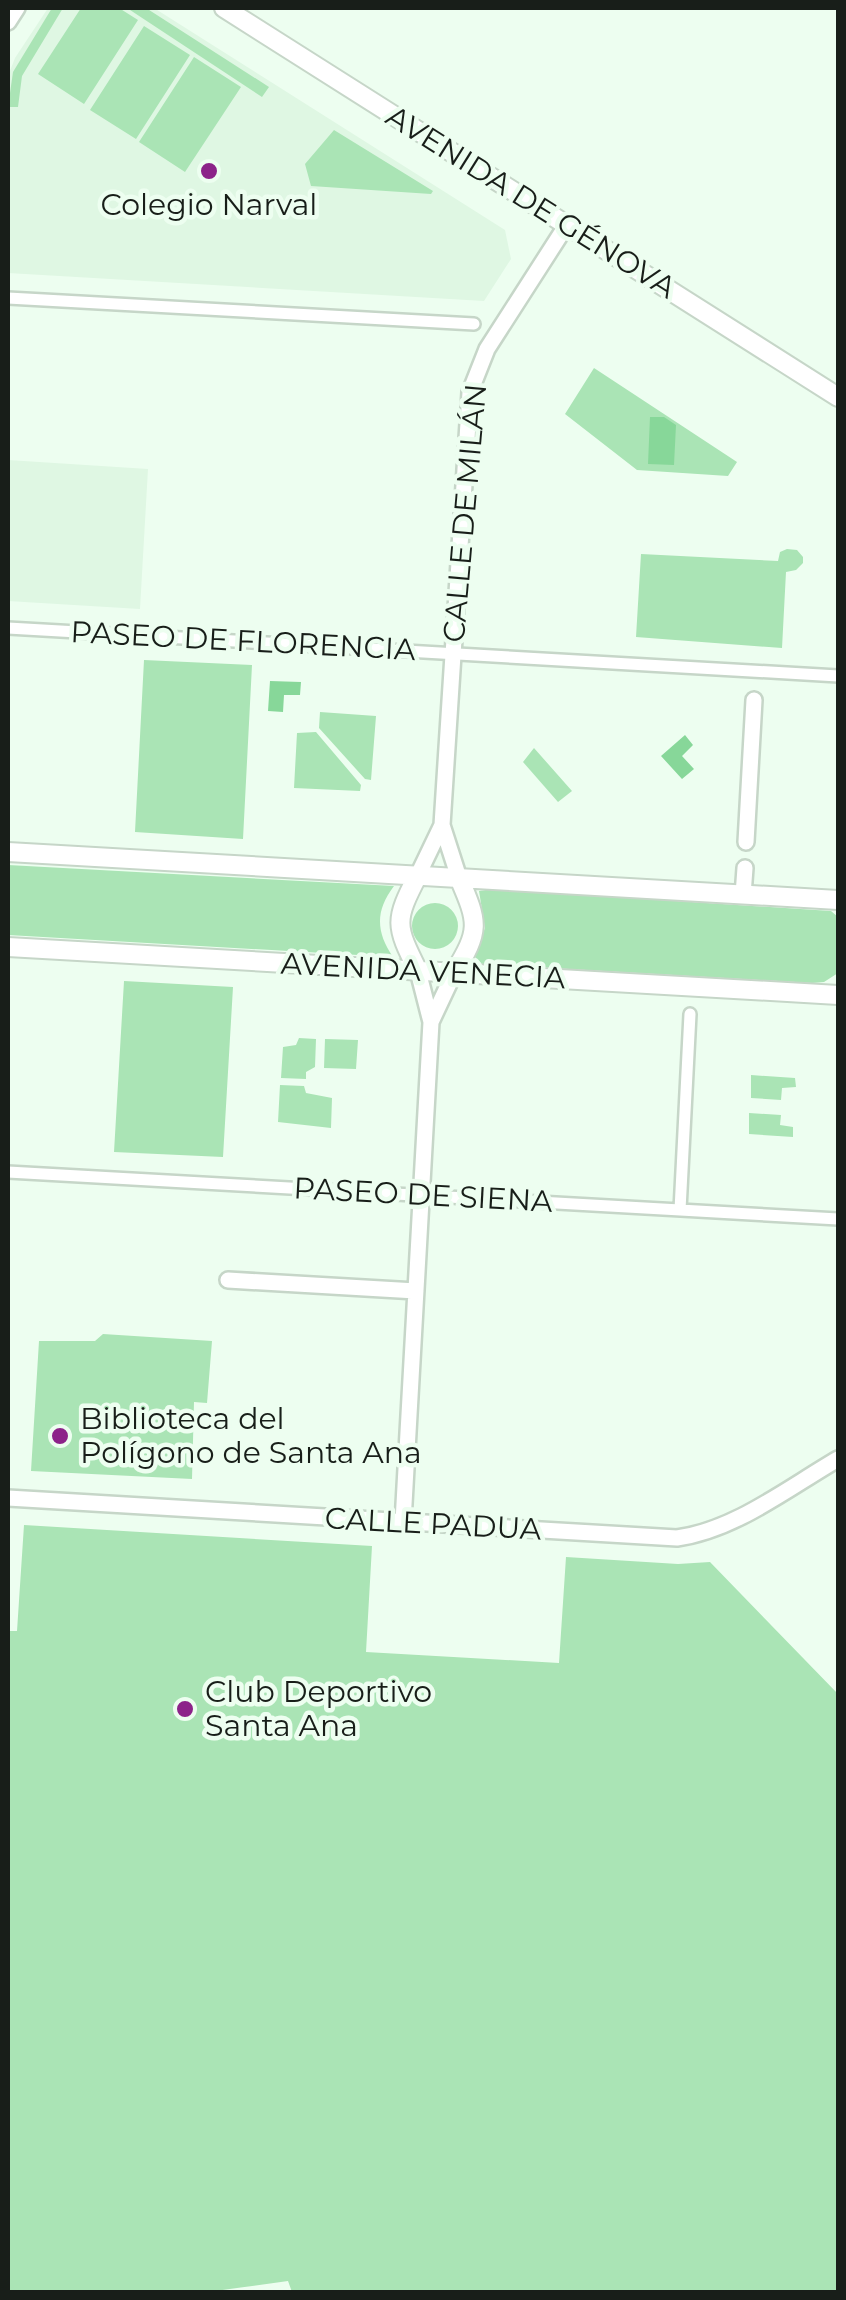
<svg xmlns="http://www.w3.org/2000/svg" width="846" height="2300" font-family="Montserrat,sans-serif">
	<rect width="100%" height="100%" fill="#edfef0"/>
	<path fill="#dff7e3" d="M48 8H154L505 230 511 259 484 301 8 273V76L15 58Z
		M8 460 148 469 140 609 8 601Z"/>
	<path fill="#aae4b5" d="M52 8H63L22 76 18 107H8L13 72Z
		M81 8H119L138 20 84 104 38 74Z
		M127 8H146L269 87 262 97Z
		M144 26 190 55 136 139 90 110Z
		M194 57 241 87 185 172 139 142Z
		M334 130 433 191 431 194 311 186 305 164Z
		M594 368 737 462 728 476 637 470 565 414Z
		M787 549 797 550 803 557V563L796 570 786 572 782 648 636 637 641 554 778 561 780 552Z
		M144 660 252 665 243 839 135 832Z
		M320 712 376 716 371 780 365 779 319 728Z
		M316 732 361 785 360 791 294 788 297 733Z
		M534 748 572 791 558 802 523 762Z
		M8 865 394 886C375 911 376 932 393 957L8 935Z
		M493 889 831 911 838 917V973L824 982 812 983 482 964 474 956 485 928 479 891Z
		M412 926a23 23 0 1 1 46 0a23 23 0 1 1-46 0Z
		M124 981 233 987 223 1157 114 1152Z
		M299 1038 316 1039 315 1067 306 1072V1079L281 1078 283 1047 296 1045Z
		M325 1039 358 1040 356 1069 324 1068Z
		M751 1075 795 1078 796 1087 782 1088 781 1100 751 1098Z
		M280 1085 304 1086 306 1093 332 1098 331 1128 278 1122Z
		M749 1113 781 1115 780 1125 793 1127V1137L749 1134Z
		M103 1334 212 1341 207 1403 194 1402 192 1479 31 1471 39 1341H95Z
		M24 1525 372 1546 366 1652 559 1663 566 1557 678 1564 710 1562 838 1694V2292H292L288 2281 208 2292H8V1631H17Z"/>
	<path fill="#87d799" d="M650 417H664L676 425 674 465 648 464Z
		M270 681 301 682 300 695H284L283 712 268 711Z
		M685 735 693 745 682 756 694 769 682 779 661 756Z"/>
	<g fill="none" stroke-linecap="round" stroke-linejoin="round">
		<defs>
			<path id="pedestrian" d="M8 298 474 324
				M8 628 838 676
				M8 1172 838 1219
				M680 1210 690 1014"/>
			<path id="minor" d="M8 22 17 8
				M746 842 754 700
				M418 875 442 825
				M459 878 442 825 470 392 487 349 566 226
				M743 895 745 868
				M431 1022 454 973
				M228 1280 416 1291
				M8 1498 677 1538C735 1530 788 1488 838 1459
				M403 1522 431 1022 418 971"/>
			<path id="tertiary" d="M224 8 838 397
				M8 852 838 900
				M8 947 838 995
				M418 971C395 925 394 921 418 875
				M454 973C480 930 479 924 459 878"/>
		</defs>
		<use href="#pedestrian" stroke="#c6d6c8" stroke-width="16"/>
		<use href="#minor" stroke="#c6d6c8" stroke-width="20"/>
		<use href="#tertiary" stroke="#c6d6c8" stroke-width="22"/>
		<use href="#pedestrian" stroke="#fff" stroke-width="11"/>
		<use href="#minor" stroke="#fff" stroke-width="15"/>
		<use href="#tertiary" stroke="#fff" stroke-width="18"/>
	</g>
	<g fill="#8c2389" stroke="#edfef0" stroke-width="4">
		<circle cx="209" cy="171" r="10"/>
		<circle cx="60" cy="1436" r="10"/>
		<circle cx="185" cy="1709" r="10"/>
	</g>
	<g text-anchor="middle" stroke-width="9" stroke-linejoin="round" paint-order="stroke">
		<g font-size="30" fill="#181e19" stroke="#edfef0">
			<text transform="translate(531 202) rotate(32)" y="10">AVENIDA DE GÉNOVA</text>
			<text transform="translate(465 513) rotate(-85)" y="10">CALLE DE MILÁN</text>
			<text transform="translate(243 641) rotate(3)" y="10">PASEO DE FLORENCIA</text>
			<text transform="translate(423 971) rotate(3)" y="10">AVENIDA VENECIA</text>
			<text transform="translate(423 1195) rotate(3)" y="10">PASEO DE SIENA</text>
			<text transform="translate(433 1524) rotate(3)" y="10">CALLE PADUA</text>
		</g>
		<g font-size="30" fill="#181e19" stroke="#edfef0" text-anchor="start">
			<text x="209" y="215" text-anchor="middle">Colegio Narval</text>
			<text x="80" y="1429">Biblioteca del<tspan x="80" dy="34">Polígono de Santa Ana</tspan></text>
			<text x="205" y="1702">Club Deportivo<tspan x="205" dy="34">Santa Ana</tspan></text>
		</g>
	</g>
	<rect width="846" height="2300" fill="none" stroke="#181e19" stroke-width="20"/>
</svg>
